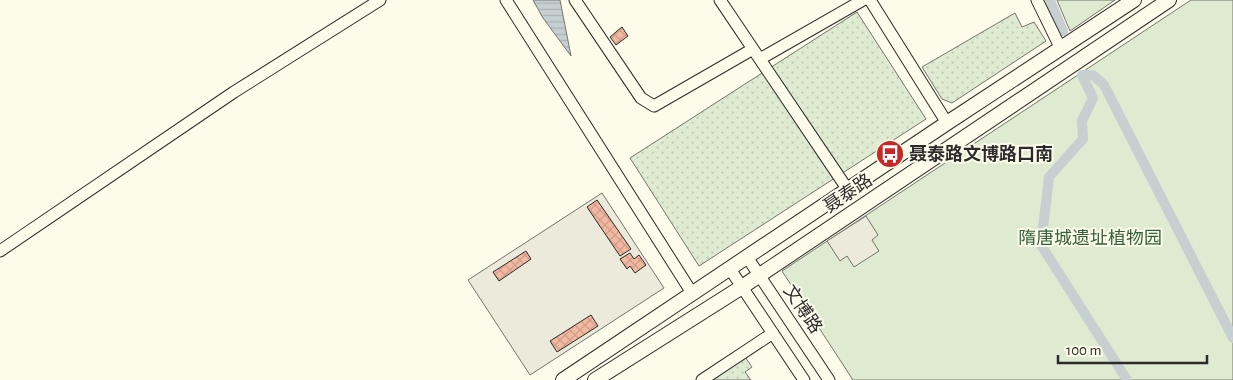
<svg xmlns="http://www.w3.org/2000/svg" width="1233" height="380" font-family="'Alegreya Sans','Noto Sans SC',sans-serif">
	<defs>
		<pattern id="grass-dots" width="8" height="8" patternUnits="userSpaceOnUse" patternTransform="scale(1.25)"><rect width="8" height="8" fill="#deebd1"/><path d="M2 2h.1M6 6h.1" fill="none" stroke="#bfcab4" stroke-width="1.8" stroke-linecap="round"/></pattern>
		<pattern id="water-rules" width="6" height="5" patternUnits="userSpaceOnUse" patternTransform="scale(1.25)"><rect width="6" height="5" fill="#c7d0d0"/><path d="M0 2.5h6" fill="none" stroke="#abb3b3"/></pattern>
		<pattern id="building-cross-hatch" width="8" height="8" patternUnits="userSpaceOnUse" patternTransform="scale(1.25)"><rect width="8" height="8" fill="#f2b8a0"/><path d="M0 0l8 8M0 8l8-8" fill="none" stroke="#d09e8a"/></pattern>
	</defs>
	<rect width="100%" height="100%" fill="#fdfbea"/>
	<path fill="url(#grass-dots)" stroke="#74746e" d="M857 12 926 119 699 266 630 158Z
		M1015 13 1022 27 1034 22 1046 41 952 103 942 99 922 67Z
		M745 357 752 367 745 372 751 380H713Z"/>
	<path fill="#deebd1" stroke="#74746e" d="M1057 0H1115L1070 31Z
		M1191 0H1233V380H853L782 271Z"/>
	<path fill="#eceadb" stroke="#74746e" d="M602 193 664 288 530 375 468 280Z
		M866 216 878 235 872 240 879 251 854 267 847 256 840 261 827 241Z"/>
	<path fill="url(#water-rules)" stroke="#74746e" d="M533 0H560L571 56 543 18Z"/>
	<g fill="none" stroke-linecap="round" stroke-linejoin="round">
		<path stroke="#c7d0d0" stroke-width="10" d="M1050 0 1063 31
			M1127 380 1041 245 1049 177 1083 139 1082 121 1093 98 1082 75H1093L1104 85 1233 338"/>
	</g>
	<path fill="url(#building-cross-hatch)" stroke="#2b2b2b" d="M622 27 628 36 616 45 610 37Z
		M597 200 631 249 620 256 587 207Z
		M526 251 531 259 499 281 493 272Z
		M630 253 634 259 639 255 646 265 635 273 630 266 627 269 620 259Z
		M591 315 598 326 557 352 550 341Z"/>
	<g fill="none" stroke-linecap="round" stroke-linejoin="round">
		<defs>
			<path id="minor" d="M506 0 692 293
				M575 0 641 98 654 106 753 49
				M720 0 848 190
				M870 0 947 123
				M1037 0 1061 49
				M760 59 863 0
				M0 251 234 92 380 0
				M747 257 829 380
				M730 269 804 380
				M702 380 773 333"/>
			<path id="major" d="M563 380 947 123 1134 0
				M595 380 742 287 1169 0"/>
		</defs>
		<use href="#minor" stroke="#2b2b2b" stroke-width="13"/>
		<use href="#major" stroke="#2b2b2b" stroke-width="16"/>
		<use href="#minor" stroke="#fdfbea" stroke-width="11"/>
		<use href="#major" stroke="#fdfbea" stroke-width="14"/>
	</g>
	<defs>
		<symbol id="bus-disc" viewBox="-11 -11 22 22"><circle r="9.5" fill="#c62828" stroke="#fdfbea"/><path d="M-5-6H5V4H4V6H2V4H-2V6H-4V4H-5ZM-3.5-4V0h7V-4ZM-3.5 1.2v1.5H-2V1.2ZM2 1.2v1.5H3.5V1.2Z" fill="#fff"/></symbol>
	</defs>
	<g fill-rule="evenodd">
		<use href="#bus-disc" x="874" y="138" width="32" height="32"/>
	</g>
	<g text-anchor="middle" stroke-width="4" stroke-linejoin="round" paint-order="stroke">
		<g font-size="18" font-weight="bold" fill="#2b2b2b" stroke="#fdfbea" text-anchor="start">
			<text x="909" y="160">聂泰路文博路口南</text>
		</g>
		<g font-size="18" fill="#2b2b2b" stroke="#fdfbea">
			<text transform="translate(848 193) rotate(-34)" y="6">聂泰路</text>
			<text transform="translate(803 309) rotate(56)" y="6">文博路</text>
		</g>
		<g font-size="18" fill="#34623c" stroke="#fdfbea">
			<text x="1090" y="244">隋唐城遗址植物园</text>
		</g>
	</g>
	<path d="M1058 355v8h149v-8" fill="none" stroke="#2b2b2b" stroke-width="2.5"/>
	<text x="1066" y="355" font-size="15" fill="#2b2b2b" stroke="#fdfbea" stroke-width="4" paint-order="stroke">100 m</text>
</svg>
